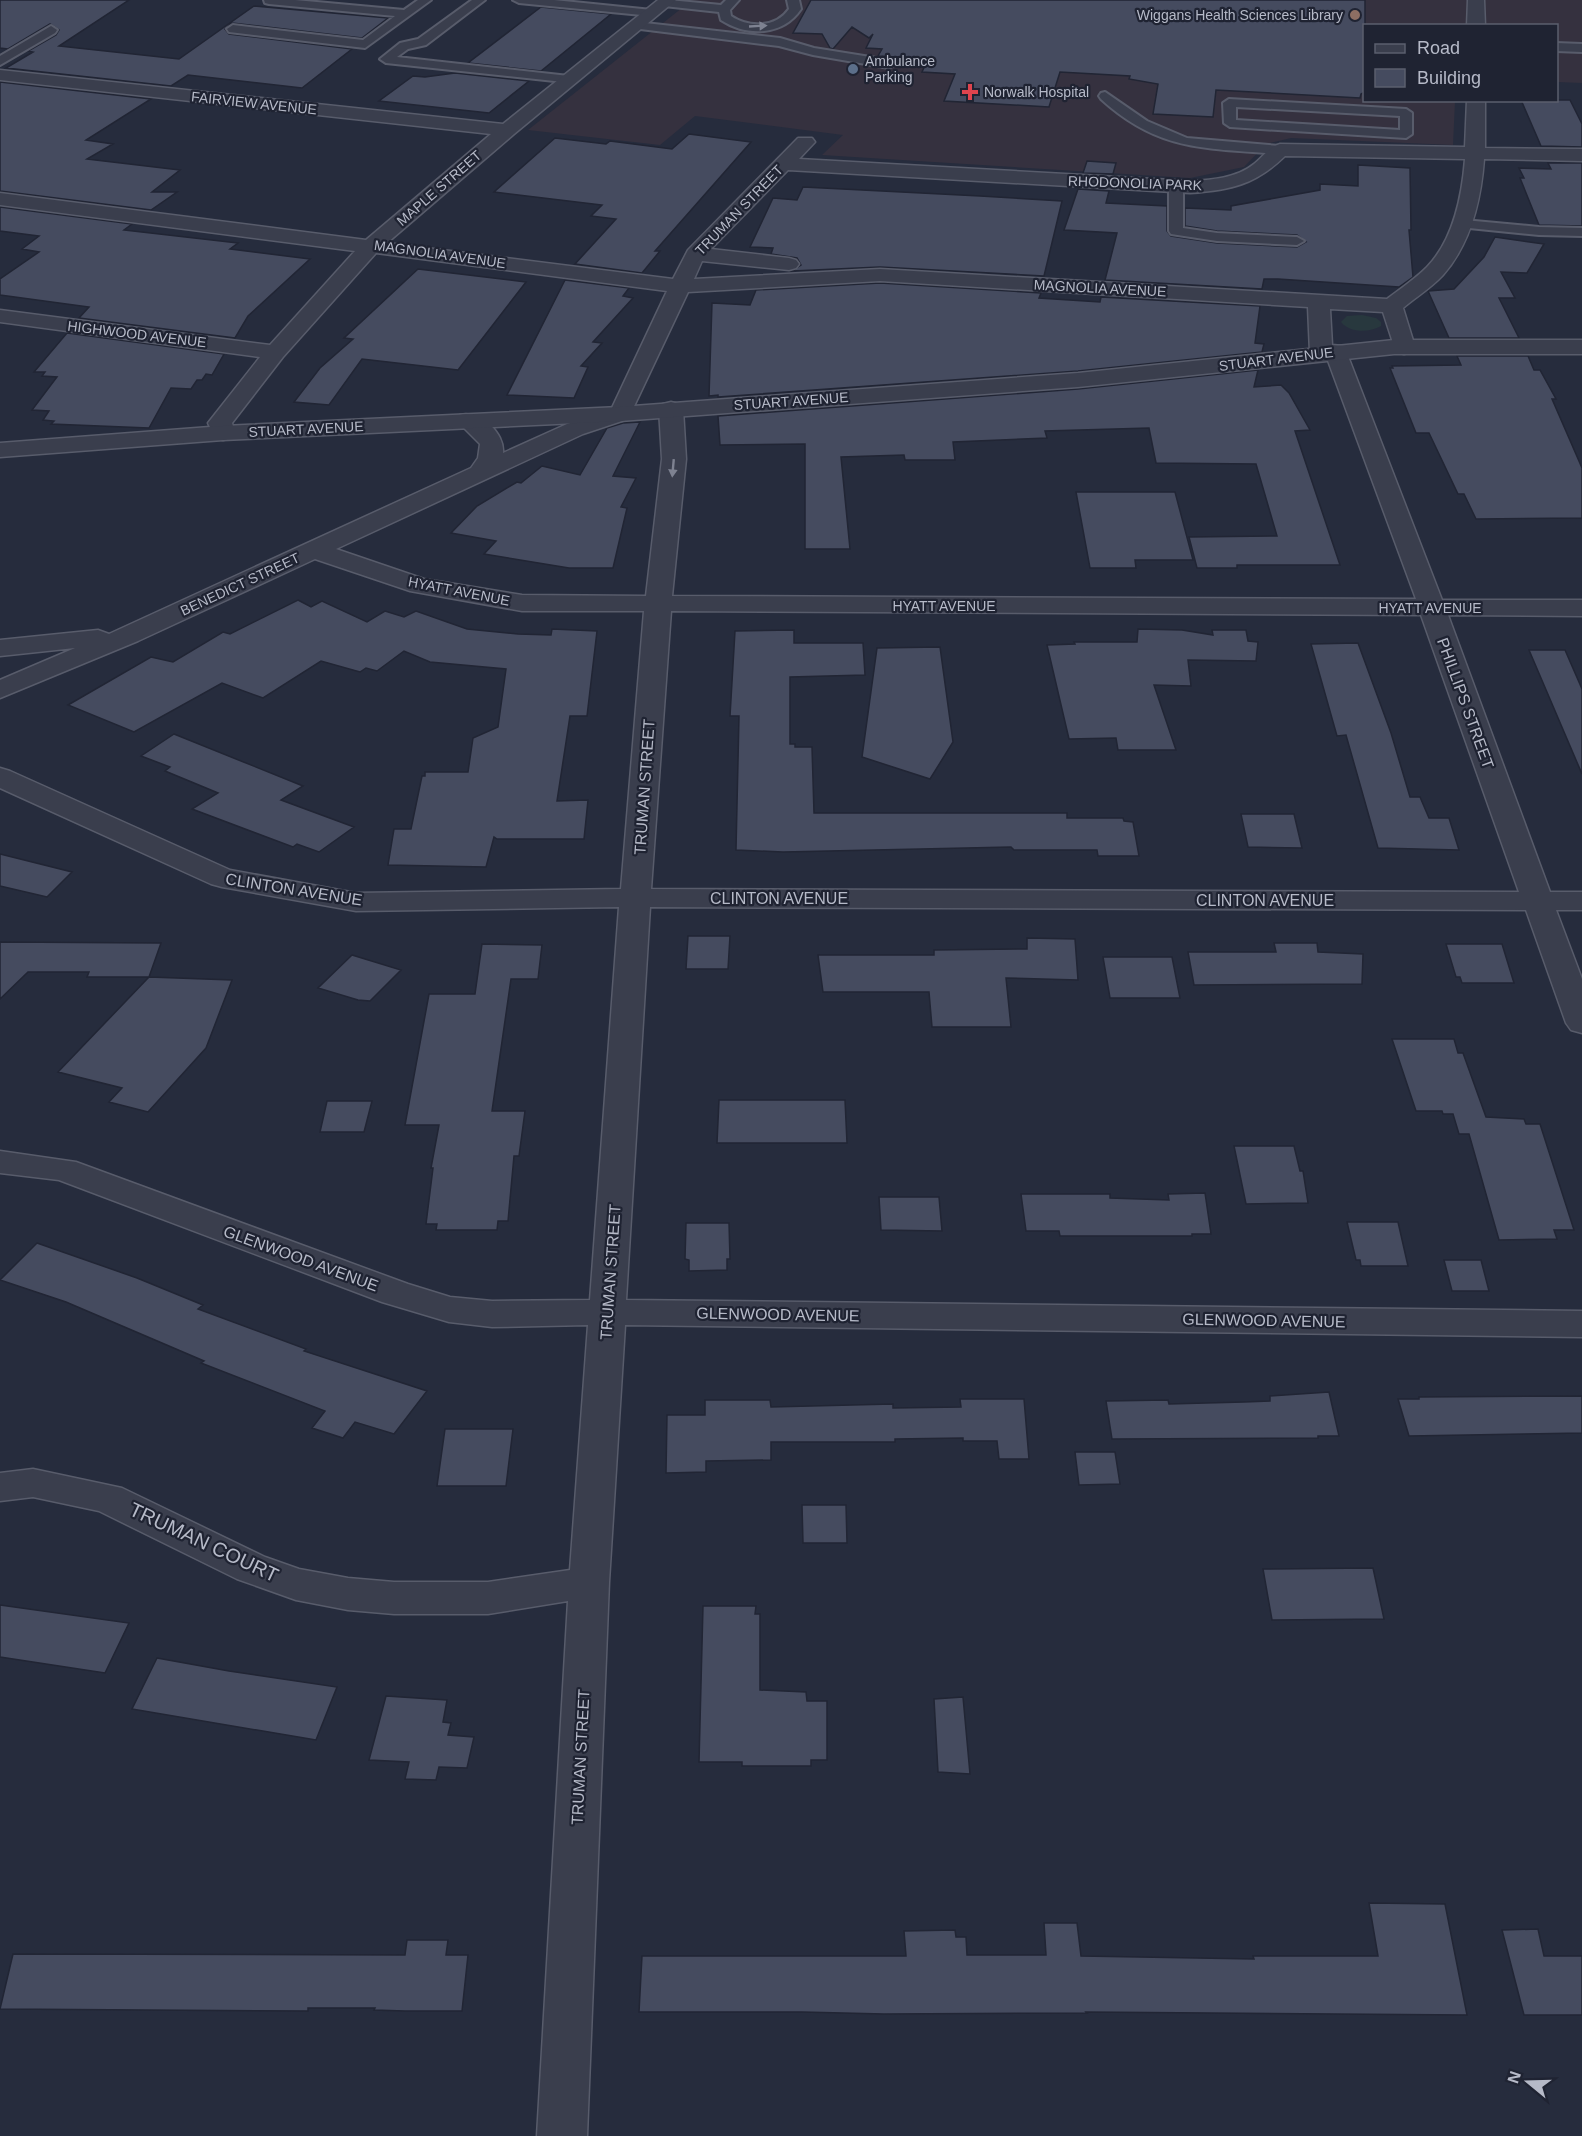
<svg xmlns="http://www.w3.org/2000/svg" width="1582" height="2136" font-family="Helvetica,sans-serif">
	<rect width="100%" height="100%" fill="#262c3d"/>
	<path fill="#35313f" d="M692 0H1582V83L1557 82 1556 26H1364V100L1455 101 1453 145 1291 138 1266 144 1244 167 1190 178 822 155 843 135 695 116 660 145 528 130Z"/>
	<path fill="#28383e" d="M1362 315 1376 318 1381 322V326C1369 333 1350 333 1341 322L1347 316Z"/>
	<path fill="#454b5f" stroke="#212534" stroke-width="1.5" d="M0 0H129L59 46 179 59 254 6 388 18 362 38 232 23 225 29 229 34 352 49 302 88 188 75 171 86 6 68 33 52 28 51 56 35 59 30 50 24 8 49 0 48Z
		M811 0H1365V92L1361 94 1360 98 1216 90 1213 117 1153 114 1158 84 1129 79 1130 76 1060 72 1049 107 944 101 955 74 922 72 928 59 878 56 882 49 866 48 873 34 869 38 852 27 833 49 830 48 822 34 793 33Z
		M541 7 611 14 541 71 468 63Z
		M455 73 529 81 489 113 379 101 413 76 425 77Z
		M0 82 151 99 86 140 113 144 87 159 180 170 152 192H177L151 210 0 191Z
		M1521 100H1570L1582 124V147L1541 146Z
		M689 134 751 142 655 251H660L642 273 575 264 616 219 591 216 602 205 494 192 555 138 606 144 610 141 672 149Z
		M1087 161 1116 163 1113 174 1083 173Z
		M1548 163H1582V226L1539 225 1520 178H1524L1519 168 1551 169Z
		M1358 165 1410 168 1411 230H1409L1413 277 1399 287 1278 279H1264L1262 289 1105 280 1117 233 1064 230 1078 189 1109 191 1106 203 1167 206V231L1171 236 1217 243 1297 247 1306 242 1297 235 1217 231 1185 226V208L1231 210V206L1320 190V184L1358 186Z
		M803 187 980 196 1062 201 1044 276 880 267 792 271 801 265 797 258 771 254 773 248 750 247 773 198 797 200Z
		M0 207 132 224 124 230 238 243 230 249 310 259 248 316 235 338 79 318 89 307 0 295V279L39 252 22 249 39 236 0 231Z
		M1495 237 1544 244 1527 273 1501 272 1515 298H1499L1519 338H1449L1428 291 1454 289 1484 257Z
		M418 269 526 282 458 370 362 359 329 405 294 402 320 368 353 339 344 338Z
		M565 280 629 288 623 296 633 298 593 342 602 343 581 366 588 367 574 398 507 395Z
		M880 283 1041 293 1039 298 1100 302 1101 297 1260 306 1255 343 1264 344 1262 352 1078 371 718 397V395L709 396 712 303 750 305 756 290Z
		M67 333 224 354 212 375 206 374 202 380H197L191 389 171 388 149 428 51 424 54 421 43 420 49 411 32 410 57 377 42 376 45 372H34Z
		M1457 356H1528L1534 370H1540L1556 399H1552L1582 468V518L1476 519 1464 494H1458L1429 433H1416L1390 368H1393L1392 366 1461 365Z
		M1258 370 1254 387 1281 385 1289 393 1310 430 1295 431 1340 565H1237V568H1197L1189 537 1277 536 1256 464 1156 463 1149 428 1045 431 1047 438 953 442 955 460H905L904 455 841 457 850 549H805V444L720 445 718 416 1078 389Z
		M640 422 613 476 636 478 621 507 627 508 613 568H569L484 554 496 541 451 533 477 506 517 482 521 483 542 466 580 475 607 428 623 423Z
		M1076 492H1175L1193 560H1135L1136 568H1090Z
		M298 600 311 607 322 601 367 622 385 611 404 617 416 611 467 629 518 634 551 635 552 629 597 631 587 716H570L557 801 588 800 584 839H497L494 837 486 867 388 865 394 829H411L422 776H425V772H468L473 738 498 727 506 669 430 662 404 651 377 671 366 668 360 672 321 661 263 698 222 683 134 732 68 705 151 657 173 662 223 632 230 634Z
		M1138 629 1182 630 1213 635 1212 630H1246L1248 641 1258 642 1256 661 1188 660 1191 686 1154 685 1176 750H1118L1116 738 1069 739 1047 645 1075 644 1074 642H1137Z
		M794 630V643H863L865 675 790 677V744H795V747H812L814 813H1067V818H1123L1124 821 1133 822 1139 856H1098L1097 850H1014L1011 847 783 852 736 850 739 716H730L735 631Z
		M1358 643 1391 733 1410 797H1420L1429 818H1449L1459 850 1378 848 1346 735 1337 736 1311 644Z
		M940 647 953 742 930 779 862 757 877 648Z
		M1529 650H1565L1582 689V774Z
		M174 734 303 786 281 800 354 827 319 852 297 844 293 847 192 809 218 793 165 771 170 767 141 756Z
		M1241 814H1294L1302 848 1248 847Z
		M0 854 72 872 47 897 0 886Z
		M688 936H730L728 969H686Z
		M1027 938 1075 939 1078 980 1006 978 1011 1027H932L929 992H823L818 955H934V950L1027 949Z
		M0 942 158 943H161L149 977H87L89 972H28L0 999Z
		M1274 943H1317L1318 952 1363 954 1362 984 1194 985 1188 952H1276Z
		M482 944 542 945 538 979H511L492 1111H525L519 1156H514L508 1221H498L497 1230H436L437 1224H426L433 1168H431L439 1125H405L429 994H475Z
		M1446 944H1502L1514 983H1462L1460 977H1456Z
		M352 955 401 970 370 1001 358 1000 318 988Z
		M1103 957H1172L1180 998H1110Z
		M149 977 232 980 206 1048 148 1112 109 1102 122 1088 58 1072Z
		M1392 1039H1454L1458 1053H1463L1486 1117 1524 1119 1526 1124H1540L1574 1230H1554L1557 1239 1499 1240 1469 1134H1459L1453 1114H1443L1442 1111H1416Z
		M719 1100H845L847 1143H717Z
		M327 1101H372L364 1132H320Z
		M1234 1146H1294L1300 1171H1303L1308 1203 1246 1204Z
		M1205 1193 1211 1234H1192V1236H1060L1059 1231H1026L1021 1194H1110V1198L1169 1200 1168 1194Z
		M879 1197H939L942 1231 881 1230Z
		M1347 1222H1398L1408 1266H1361L1360 1260H1356Z
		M686 1223H729L730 1259H727V1270L689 1271V1260L685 1259Z
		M37 1243 137 1278 203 1305 198 1309 306 1349 304 1351 427 1391 394 1434 355 1422 343 1438 312 1428 325 1411 201 1363 204 1361 66 1302 0 1280Z
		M1444 1260H1481L1489 1291H1452Z
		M1329 1392 1339 1436H1318V1438L1112 1439 1106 1401 1168 1400 1169 1404 1244 1402 1270 1401V1396Z
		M1582 1396V1433L1524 1434 1409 1436 1398 1399H1419V1397Z
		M960 1399H1024L1029 1459H999L997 1441H963V1438L895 1439V1442H771V1460L706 1461V1472L666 1473 667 1415H705V1400H770L771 1407 893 1404V1408L961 1407Z
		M445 1429H513L506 1486H437Z
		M1075 1452H1115L1120 1484 1079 1485Z
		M802 1505H846L847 1543H803Z
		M1373 1568 1384 1619 1272 1620 1263 1569Z
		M0 1605 129 1623 105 1673 0 1657Z
		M703 1606H756L755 1614H760V1690L806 1692 807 1701H827V1760H811V1766H742V1762H699Z
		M157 1658 229 1671 337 1687 316 1740 132 1709Z
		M386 1696 447 1700 443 1722 451 1723 448 1735 474 1737 467 1768 439 1767 436 1780 405 1779 409 1762 369 1760Z
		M963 1697 970 1774 938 1772 934 1699Z
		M1369 1903 1445 1904 1467 2015 1086 2012 1087 2013 884 2014 802 2012H639L642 1956H906L904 1931 955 1930 956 1937H966L967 1955H1046L1044 1923H1077L1081 1956 1254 1959 1253 1956H1378Z
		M1538 1929 1544 1956H1582V2015H1524L1502 1930Z
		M407 1940H448L446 1955H468L462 2011H405L374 2010 375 2008H308V2011L0 2009 13 1954 405 1955Z"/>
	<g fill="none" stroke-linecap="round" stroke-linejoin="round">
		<defs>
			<path id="service" d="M264 0H295L404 10 418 0H431L365 48 229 32 227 29 233 25 363 40 395 16 269 4 265 3Z
				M472 0H485L426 45 408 49 397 57 569 76 573 77 575 80 573 83 386 63 380 59 400 43 418 39Z
				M513 0H554L652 10 658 13 652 16 519 3Z
				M669 0 721 5 726 0H739L730 10 731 16C749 28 776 28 789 9L787 0H799L801 9C783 36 747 37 721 20L719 12 664 6 658 3 660 1Z
				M636 22 780 38 814 48 889 60 895 64 889 68 813 55 779 46 632 28 630 26Z
				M51 26 57 30 55 33 0 65V56Z
				M1556 43 1582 44V52L1556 51Z
				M1105 92 1147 121 1187 138 1280 146 1287 150 1280 154C1206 148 1159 152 1101 99L1099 96 1101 93Z
				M1229 99 1406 109 1412 113V134L1406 138 1230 127 1224 123 1223 103ZM1236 107 1400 116V130L1236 120Z
				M1176 183 1183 187V228L1217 233 1297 237 1304 241 1297 245 1217 241 1171 234 1169 231V187Z
				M1464 220 1539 227 1582 228V236L1539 235 1459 227 1457 224Z"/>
			<path id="minor" d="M658 0H676L514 134 387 243 673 279 688 250 798 138H812L815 142 799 159 1190 181C1211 180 1237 178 1254 164 1263 157 1269 147 1280 144L1465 147 1467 100H1485V148L1582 149V161L1484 159C1481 201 1471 243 1443 275 1431 288 1416 297 1403 308L1415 347 1412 352 1404 354 1396 352 1383 312 1330 309 1332 345 1343 346 1346 351 1442 600H1582V616L1448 615 1550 892H1582V910H1556L1582 979V1033L1571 1030 1566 1023 1526 910 650 907 626 1300 1582 1311V1337L625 1325 609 1582 587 2136H537L568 1601 488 1614H394L348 1610 296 1600 237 1579 99 1511 33 1497 0 1501V1473L33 1469 122 1488 265 1557 299 1569 348 1578 394 1582H488L570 1570 588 1325 492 1327 449 1322 382 1302 59 1180 0 1173V1151L76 1162 408 1284 450 1297 492 1301 590 1300 619 907 356 911 222 887 211 884 0 788V768L10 771 230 870 356 893 621 889 644 611H522L410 591 315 559 138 641 0 698V680L75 648 0 656V640L98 630 109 634 471 468 478 458 480 444 456 420 460 415C480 410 505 433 503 453L567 424 611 410 667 291 376 253 283 357 232 423 235 433 231 438 223 440 215 438 208 423 260 357 0 322V310L270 345 355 251 0 205V193L366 240 491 134 0 80V70L503 124ZM1285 156 1465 159C1462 196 1454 239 1427 267 1415 279 1400 289 1387 299L880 269 694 279 702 261 789 270 796 268 799 264 796 260 789 258 711 249 788 170 1190 193C1231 190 1255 185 1285 156ZM880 281 1308 307 1310 353 1313 358H1327L1416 599 672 596 686 459 683 409 679 404 671 402 663 404 659 409 662 459 646 596 522 595 424 579 336 549 583 434 628 419 688 292ZM671 611 1421 615 1519 892 651 889Z
				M1468 0H1484L1485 26H1467Z"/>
			<path id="tertiary" d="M1394 340H1582V354H1394L1078 387 620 421 223 440 0 457V443L223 426 620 407 1078 373Z"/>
		</defs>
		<use href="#service" stroke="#585c6b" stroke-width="4"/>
		<use href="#minor" stroke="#585c6b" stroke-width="3"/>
		<use href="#tertiary" stroke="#585c6b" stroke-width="3"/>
		<use href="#service" fill="#3a3e4d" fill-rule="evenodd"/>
		<use href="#minor" fill="#3a3e4d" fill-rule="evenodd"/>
		<use href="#tertiary" fill="#3a3e4d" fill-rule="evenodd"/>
	</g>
	<defs><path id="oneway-solid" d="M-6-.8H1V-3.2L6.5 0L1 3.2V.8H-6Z" transform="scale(1.5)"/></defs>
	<g fill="#7e8291">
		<use href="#oneway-solid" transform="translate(758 26) rotate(-3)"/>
		<use href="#oneway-solid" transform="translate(673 468) rotate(95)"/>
	</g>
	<circle fill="#8d6e63" stroke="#1f2332" stroke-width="2" cx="1355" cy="15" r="6"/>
	<circle fill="#5c6f8a" stroke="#1f2332" stroke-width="2" cx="853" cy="69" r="6"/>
	<path fill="#e0444e" stroke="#1f2332" stroke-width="2" d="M967 83h6v6h6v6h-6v6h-6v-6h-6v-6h6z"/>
	<g text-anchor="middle" stroke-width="4.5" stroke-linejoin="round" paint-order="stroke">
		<g font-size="14" fill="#b6bac8" stroke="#1f2332" text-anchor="start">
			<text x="1343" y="20" text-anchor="end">Wiggans Health Sciences Library</text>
			<text x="865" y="66">Ambulance<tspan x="865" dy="16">Parking</tspan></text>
			<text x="984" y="97">Norwalk Hospital</text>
		</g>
		<g font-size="14" fill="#b6bac8" stroke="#1f2332">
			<text transform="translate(254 103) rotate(6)" y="5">FAIRVIEW AVENUE</text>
			<text transform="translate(1135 183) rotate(2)" y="5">RHODONOLIA PARK</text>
			<text transform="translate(439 188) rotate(-41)" y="5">MAPLE STREET</text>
			<text transform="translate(739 210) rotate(-46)" y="5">TRUMAN STREET</text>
			<text transform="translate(440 254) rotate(8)" y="5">MAGNOLIA AVENUE</text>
			<text transform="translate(1100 288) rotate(3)" y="5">MAGNOLIA AVENUE</text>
			<text transform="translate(137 334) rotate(7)" y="5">HIGHWOOD AVENUE</text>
			<text transform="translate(1276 359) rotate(-7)" y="5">STUART AVENUE</text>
			<text transform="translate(791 401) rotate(-4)" y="5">STUART AVENUE</text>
			<text transform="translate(306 429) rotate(-3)" y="5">STUART AVENUE</text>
			<text transform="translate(240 584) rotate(-25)" y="5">BENEDICT STREET</text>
			<text transform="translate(459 591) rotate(11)" y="5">HYATT AVENUE</text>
			<text x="944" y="611">HYATT AVENUE</text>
			<text x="1430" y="613">HYATT AVENUE</text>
		</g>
		<g font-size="16" fill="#b6bac8" stroke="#1f2332">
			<text transform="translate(1466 703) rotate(70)" y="6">PHILLIPS STREET</text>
			<text transform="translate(644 787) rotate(-86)" y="6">TRUMAN STREET</text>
			<text transform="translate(294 889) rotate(9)" y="6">CLINTON AVENUE</text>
			<text x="779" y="904">CLINTON AVENUE</text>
			<text x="1265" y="906">CLINTON AVENUE</text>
			<text transform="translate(301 1258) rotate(20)" y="6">GLENWOOD AVENUE</text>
			<text transform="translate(610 1272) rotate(-86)" y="6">TRUMAN STREET</text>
			<text transform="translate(778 1314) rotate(1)" y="6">GLENWOOD AVENUE</text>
			<text transform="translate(1264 1320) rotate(1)" y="6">GLENWOOD AVENUE</text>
			<text transform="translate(580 1757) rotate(-87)" y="6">TRUMAN STREET</text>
		</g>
		<g font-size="20" fill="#b6bac8" stroke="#1f2332">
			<text transform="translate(204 1542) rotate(25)" y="7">TRUMAN COURT</text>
		</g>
	</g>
	<rect x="1363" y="24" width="195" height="78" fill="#1f2332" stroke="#5b5f6e" stroke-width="1.5"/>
	<rect x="1375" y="44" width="30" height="9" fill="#3a3e4d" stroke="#5b5f6e" stroke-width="1.5"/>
	<text x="1417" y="54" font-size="18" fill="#b6bac8">Road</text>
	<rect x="1375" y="69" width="30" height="18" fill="#454b5f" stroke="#5b5f6e" stroke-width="1.5"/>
	<text x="1417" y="84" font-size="18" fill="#b6bac8">Building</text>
	<g transform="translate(1528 2082) rotate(289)" stroke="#1f2332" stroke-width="4.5" paint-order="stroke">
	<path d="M0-4.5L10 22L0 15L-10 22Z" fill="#b6bac8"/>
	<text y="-9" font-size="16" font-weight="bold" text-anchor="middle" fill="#b6bac8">N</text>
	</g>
</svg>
